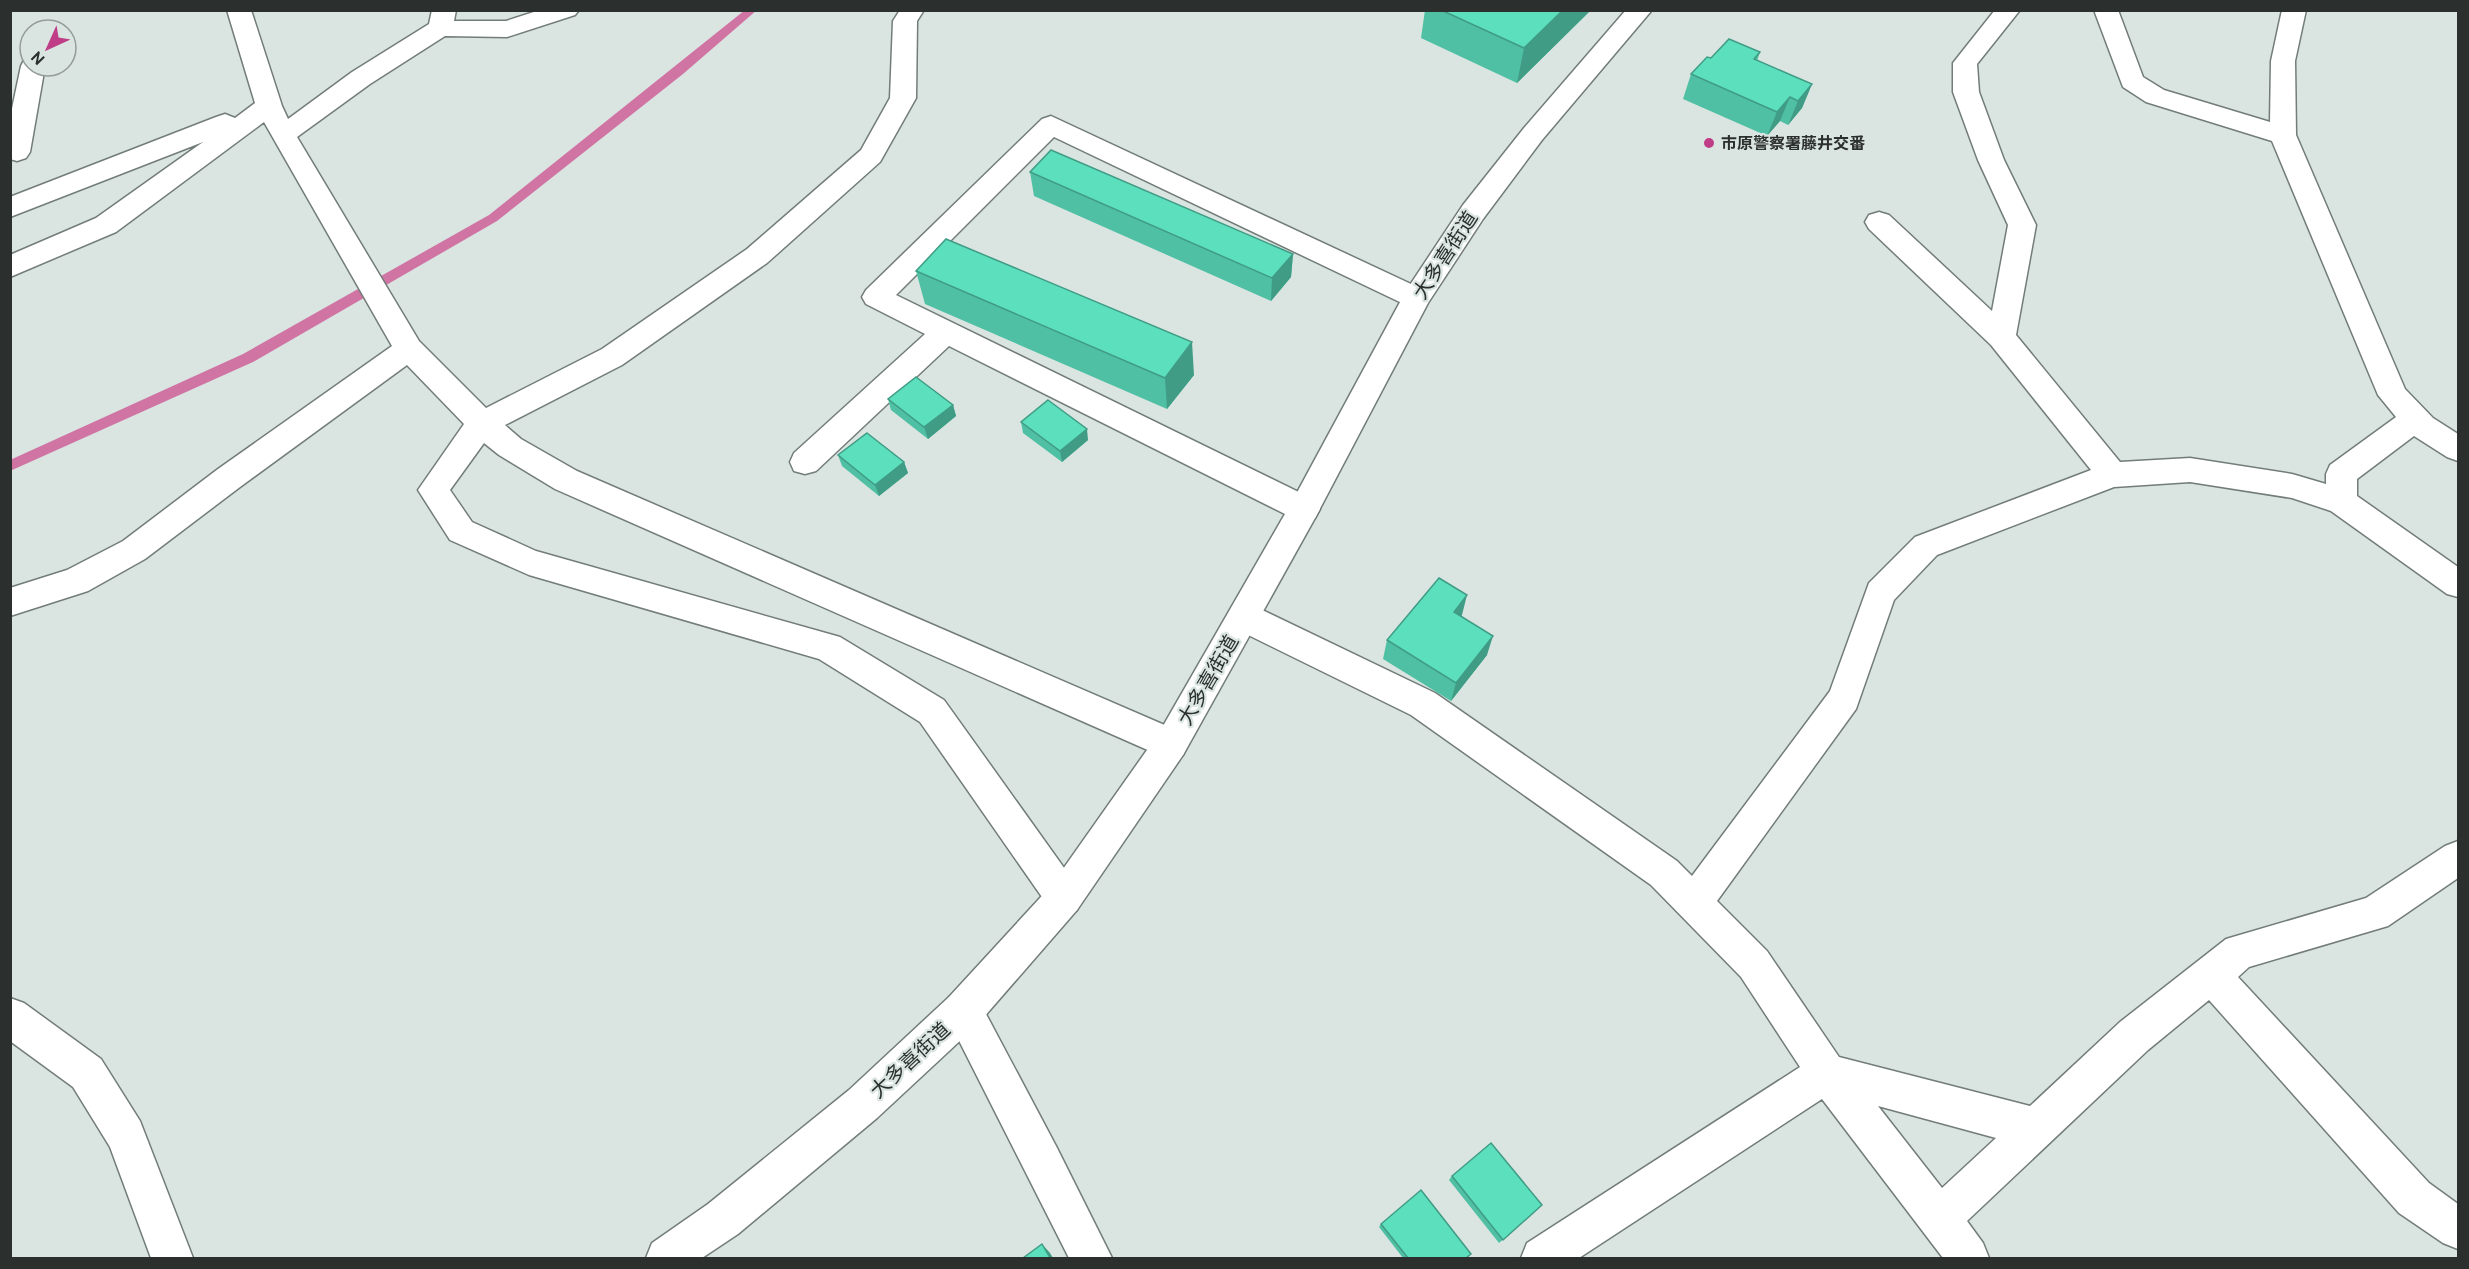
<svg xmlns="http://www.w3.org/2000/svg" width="2469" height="1269" font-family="Cabin,'Noto Sans JP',sans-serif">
	<rect width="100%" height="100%" fill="#dae5e2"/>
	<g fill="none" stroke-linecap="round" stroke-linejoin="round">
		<path fill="#d075a3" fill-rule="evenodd" d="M745 10H757L683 74 497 221 253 362 10 471V460L243 354 489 215Z"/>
		<defs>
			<path id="street" d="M227 10H251L282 106 288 119 352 72 429 24 432 10H456L454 21H506L540 10H579L575 15 507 37 445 36 370 84 297 137 419 341 486 408 602 349 747 249 861 150 890 98 893 21 900 10H924L917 21 916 98 880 162 767 263 622 365 505 425 521 439 577 471 1183 733 1188 744 1183 755 1171 760 1159 755 555 489 499 455 484 443 450 490 472 522 536 551 840 637 944 700 1077 886 1082 898 1077 910 1064 916 1051 910 920 722 819 659 529 575 450 540 418 490 464 424 407 365 240 487 145 559 88 591 10 616V588L67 570 123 541 218 469 392 346 264 122 116 232 10 277V255L96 218 203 142 10 217V197L216 117 225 114 235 118 255 103Z
				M1995 10H2020L1977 64 1979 92 2004 160 2036 225 2016 335 2120 462 2190 458 2292 474 2326 484V474L2330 465 2396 417 2378 395 2272 141 2146 102 2123 87 2094 10H2118L2143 77 2164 90 2270 122 2271 61 2282 10H2306L2295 61 2296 135 2405 389 2433 418 2458 434V461L2447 457 2414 436 2357 479V496L2458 567V597L2447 594 2331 511 2292 498 2190 482 2114 487 1937 555 1894 600 1856 709 1717 901 1767 951 1839 1057 2030 1106 2120 1022 2226 939 2366 898 2445 846 2458 841V878L2388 926 2249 967 2238 977 2429 1183 2458 1204V1249L2443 1243 2399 1213 2209 1000 2148 1050 1967 1221 1983 1243 1989 1258H1943L1822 1099 1579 1258H1521L1527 1243 1800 1067 1741 977 1651 885 1411 715 1232 627 1228 617 1232 607 1244 603 1256 607 1435 693 1677 861 1692 876 1830 691 1869 583 1915 537 2091 470 1991 345 1869 229 1865 222 1869 215 1879 212 1889 215 1992 311 2008 225 1978 160 1953 92V63ZM1878 1106 1996 1138 1942 1188Z
				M30 59V66H45L30 152 26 158 17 161 10 159V118L21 66 24 60Z
				M1051 116 1426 291 1430 298 1426 305 1416 308 1406 305 1054 137 896 295 1315 500 1320 509 1315 518 1304 522 1293 518 949 346 816 471 805 474 794 471 790 462 794 453 925 334 866 304 862 297 866 290 1042 119Z
				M963 992 977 997 1056 1146 1112 1258H1069L944 1011 949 997Z
				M10 998 24 1003 101 1059 140 1121 193 1258H151L110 1147 73 1087 10 1041Z"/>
			<path id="highway" d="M1626 10H1652L1542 140 1483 219 1428 303 1315 518 1183 755 1077 910 977 1025 877 1118 738 1234 702 1258H646L652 1243 708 1204 849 1090 949 997 1051 886 1159 733 1293 500 1406 291 1463 205 1524 128Z"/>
		</defs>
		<use href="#street" stroke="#727c79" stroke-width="3"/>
		<use href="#highway" stroke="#727c79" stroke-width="3"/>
		<use href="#street" fill="#fff" fill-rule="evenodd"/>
		<use href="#highway" fill="#fff" fill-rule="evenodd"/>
	</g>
	<path fill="#4fc0a3" d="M1425 10H1591L1517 83 1421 38Z
		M1760 52 1757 61 1812 84 1802 108 1788 125 1780 121 1767 136 1683 99 1691 74 1711 58Z
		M1030 172 1293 254 1291 277 1271 301 1034 196Z
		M916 271 1194 375 1167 409 925 304Z
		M888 399 953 405 956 416 928 439 891 410Z
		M1021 422 1088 440 1062 462 1023 433Z
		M838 455 904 462 908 473 879 496 842 466Z
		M1462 615 1461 616 1487 655 1451 701 1383 659 1387 640Z
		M1452 1176 1542 1205 1499 1243 1449 1180Z
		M1381 1224 1466 1258H1403L1379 1227Z"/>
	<path fill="#409c84" d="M1563 10H1591L1517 83 1524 48Z
		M1812 84 1802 108 1788 125 1798 101Z
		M1790 97 1780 121 1767 136 1777 112Z
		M1293 254 1291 277 1271 301 1272 278Z
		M1192 342 1194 375 1167 409 1165 378Z
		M953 405 956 416 928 439 924 427Z
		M1087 429 1088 440 1062 462 1060 451Z
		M904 462 908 473 879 496 875 485Z
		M1467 595 1462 615 1449 632 1454 612Z
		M1493 636 1487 655 1451 701 1456 683Z
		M1042 1244 1050 1253 1053 1258H1050Z"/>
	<path fill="#5cdfbd" stroke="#409c84" stroke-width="1.5" d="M1441 10H1563L1524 48Z
		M1729 39 1760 52 1754 59 1812 84 1798 101 1790 97 1777 112 1691 74 1707 57 1711 58Z
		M1051 150 1293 254 1272 278 1030 172Z
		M946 239 1192 342 1165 378 916 271Z
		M916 377 953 405 924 427 888 399Z
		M1048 400 1087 429 1060 451 1021 422Z
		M867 433 904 462 875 485 838 455Z
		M1439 578 1467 595 1454 612 1493 636 1456 683 1387 640Z
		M1491 1143 1542 1205 1503 1240 1452 1176Z
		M1421 1190 1471 1254 1466 1258H1408L1381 1224Z
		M1042 1244 1050 1258H1023Z"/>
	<circle fill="#bf3d86" stroke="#dae5e2" stroke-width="2" cx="1709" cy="143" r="6"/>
	<g text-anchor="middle" stroke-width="4.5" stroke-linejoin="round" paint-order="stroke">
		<g font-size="16" font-weight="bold" fill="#2b2f2e" stroke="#dae5e2" text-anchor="start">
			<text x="1721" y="149">市原警察署藤井交番</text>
		</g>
		<g font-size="20" fill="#2b2f2e" stroke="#dae5e2">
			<text transform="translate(1445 255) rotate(-57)" y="7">大多喜街道</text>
			<text transform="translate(1208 680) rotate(-60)" y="7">大多喜街道</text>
			<text transform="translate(910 1060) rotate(-43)" y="7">大多喜街道</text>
		</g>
	</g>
	<rect width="2469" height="1269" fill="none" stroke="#2b2f2e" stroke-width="24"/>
	<g transform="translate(48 48) rotate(225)"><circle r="28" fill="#dae5e2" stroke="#949c9a" stroke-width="1.5"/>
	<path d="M0-4.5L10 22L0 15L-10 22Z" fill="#bf3d86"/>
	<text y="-9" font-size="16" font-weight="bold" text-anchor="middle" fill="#2b2f2e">N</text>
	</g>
</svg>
